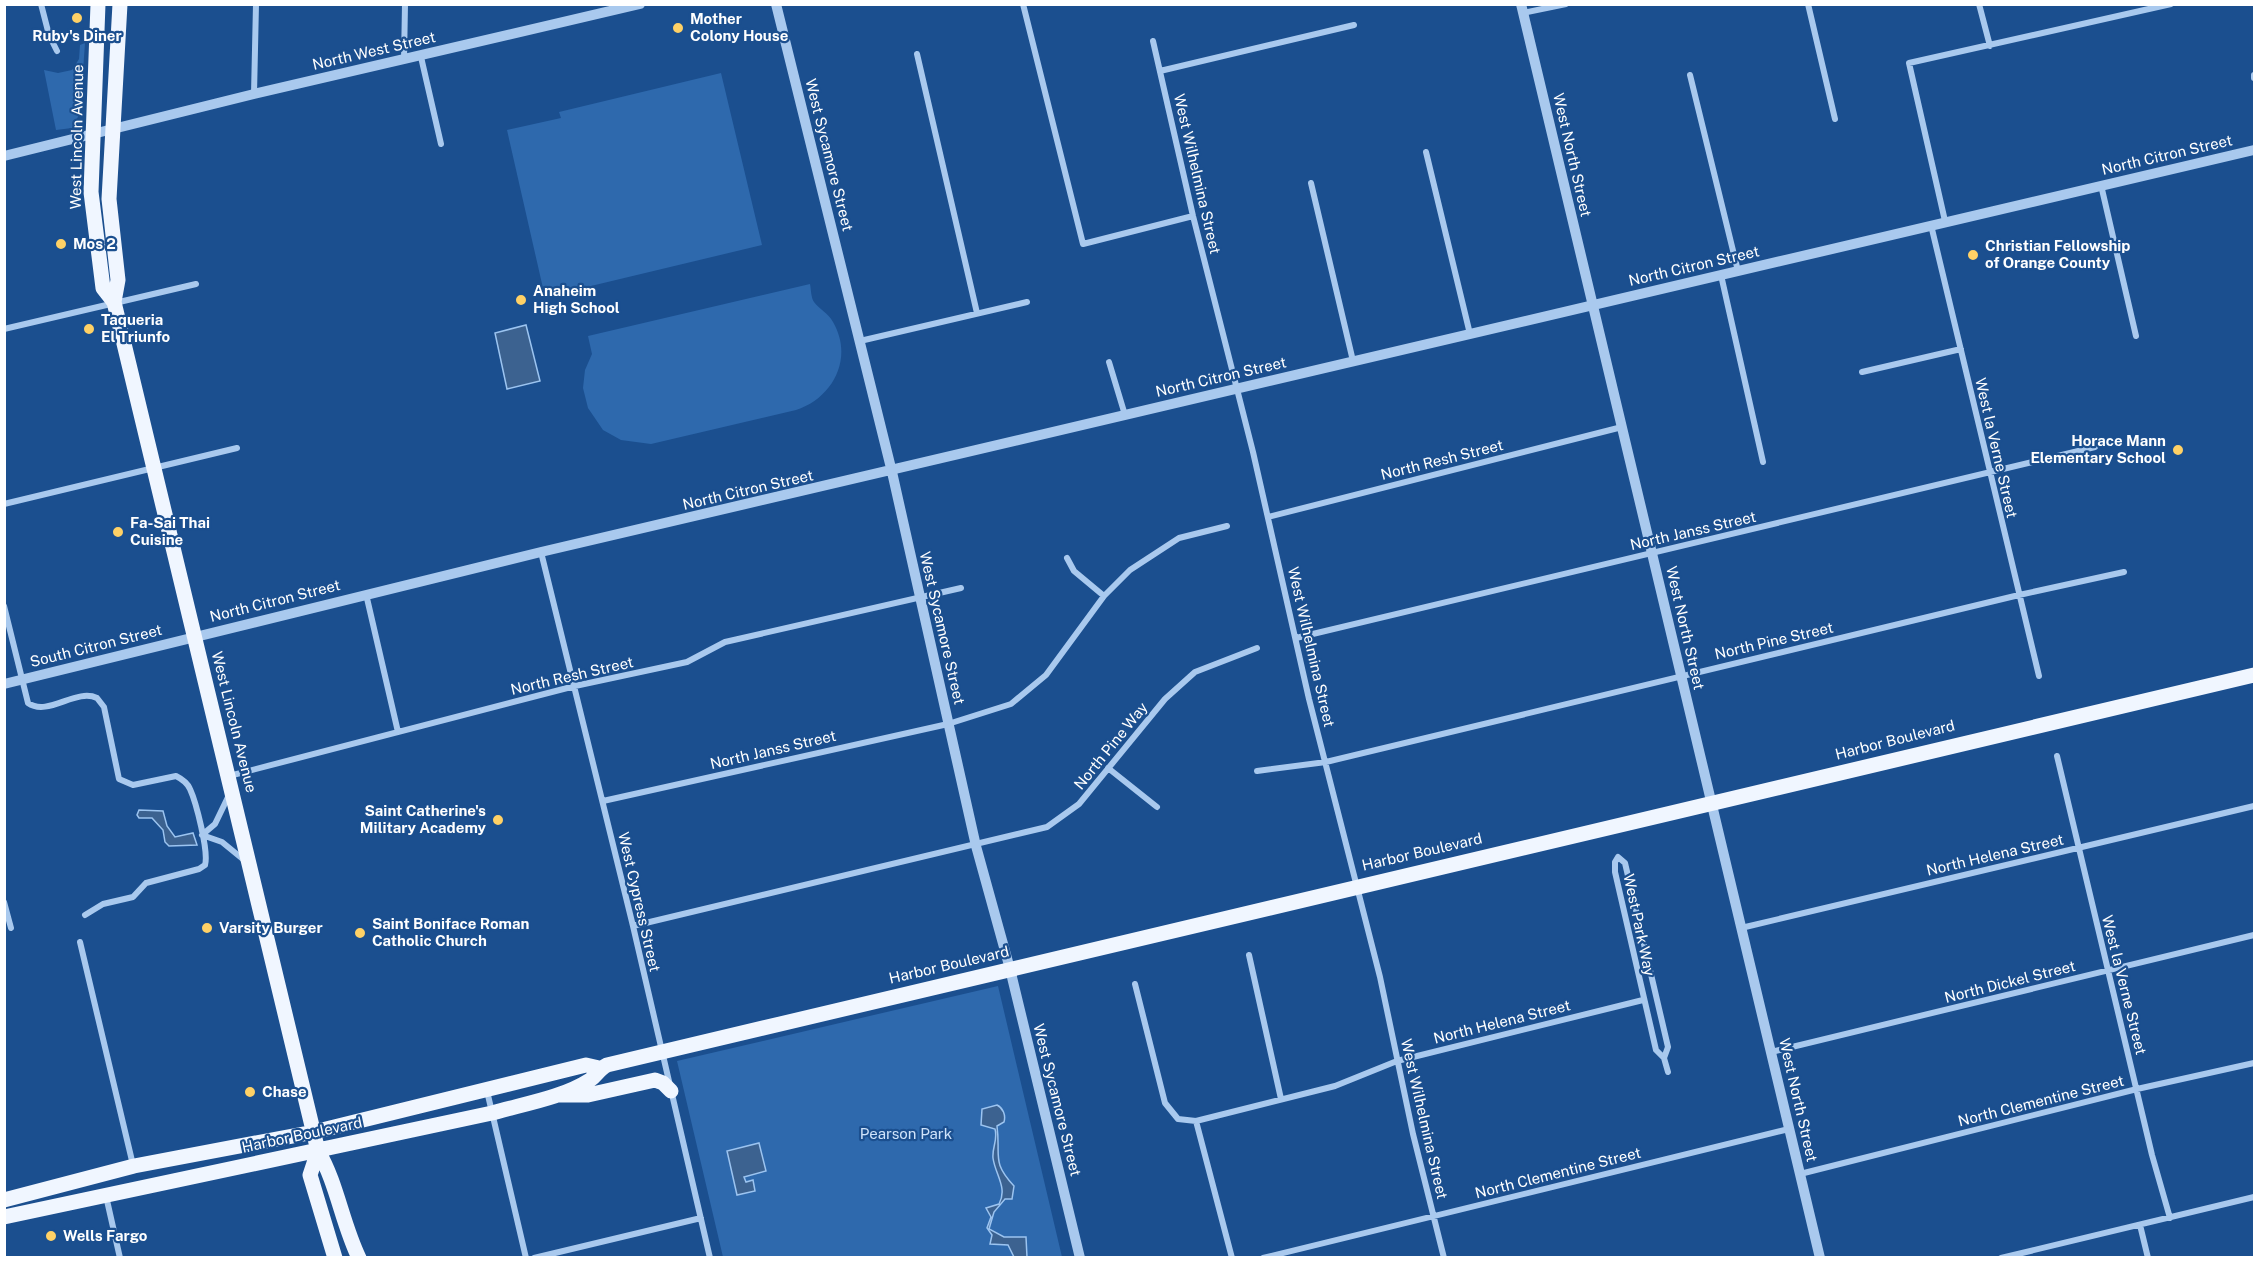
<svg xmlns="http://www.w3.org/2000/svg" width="2259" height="1262" font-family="'Public Sans',sans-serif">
	<rect width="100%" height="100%" fill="#1b4f8f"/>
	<path fill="#2e69ad" d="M85 43 80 113 72 128 56 130 44 70 58 73 72 70 79 59 80 45Z
		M721 73 762 245 545 297 507 130 561 118 559 112Z
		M810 284C811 289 811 298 814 302 819 309 828 313 833 322 854 358 833 398 796 410L651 444 621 440 603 430 588 408 583 388 585 370 592 354 588 336Z
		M998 986 1062 1257H723L677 1061Z"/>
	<path fill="#3c6290" stroke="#9cc4f0" stroke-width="1.5" d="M526 325 540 381 507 389 495 333Z
		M139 810 163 811 167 826 175 837 193 833 197 845 169 846 165 842 163 830 152 818H139L137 815Z
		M997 1105C1003 1108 1006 1115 1004 1122L997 1126C1001 1157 991 1161 1014 1186L1012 1199H1005L994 1212 989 1229 1004 1237H1026L1027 1257H1014L1008 1245 990 1244 992 1235 987 1228 991 1217 986 1208 999 1204C1008 1188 995 1174 993 1158 992 1147 998 1140 995 1129L981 1125 982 1109Z
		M759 1143 766 1171 744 1177 746 1182 753 1180 755 1191 737 1195 727 1151Z"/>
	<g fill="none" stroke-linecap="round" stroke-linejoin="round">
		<path stroke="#a9c9ee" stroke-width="6" d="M41 4 49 35 57 51
			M1023 4 1083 244 1193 216
			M1808 4 1835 119
			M1979 4 1990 46
			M1523 13 1566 4
			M1153 41 1193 216 1253 452 1309 699 1380 977 1413 1134 1444 1258
			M917 54 977 313
			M421 57 441 144
			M404 60 405 4
			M1160 71 1354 25
			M1690 75 1738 271
			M2254 75V78
			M254 94 256 4
			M1426 152 1470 334
			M1311 183 1353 361
			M2101 185 2136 336
			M1945 221 1909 63 2171 4
			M1931 225 2039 676
			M1721 275 1763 462
			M4 329 196 284
			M860 341 1027 302
			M1109 362 1125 415
			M1862 372 1961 349
			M4 504 237 448
			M1268 517 1622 427
			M541 552 633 926 710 1258
			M1067 558 1074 571 1104 596
			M366 594 398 732
			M4 606 28 703C48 717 76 688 97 698L104 707 119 779 133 785 176 776C182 779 187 782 190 789 196 802 209 852 205 865L199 869 146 883 133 897 103 904 85 915
			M1296 638 2095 447
			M2057 756 2152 1155 2170 1218
			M1108 768 1157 807
			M1257 771 1326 762 2019 595 2124 572
			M229 776 575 686 687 662 725 642 961 588
			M603 801 948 724 1011 704 1046 675 1104 596 1130 570 1179 538 1227 526
			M202 835 222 842 244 860
			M202 835 215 824 229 795
			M4 902 11 928
			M633 926 1047 827 1079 804 1165 699 1195 672 1257 648
			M1741 928 2254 806
			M80 942 133 1165
			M1249 955 1281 1099
			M1135 984 1165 1103 1178 1119 1196 1121 1232 1258
			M1771 1052 2254 935
			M1664 1058 1668 1047 1625 863 1618 857 1615 862V872L1656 1050 1664 1058 1668 1072
			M487 1091 526 1258
			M1196 1121 1335 1086 1397 1061 1643 1000
			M1800 1174 2137 1089 2254 1063
			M106 1196 120 1258
			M2140 1225 2148 1258
			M534 1258 701 1218
			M1263 1258 1789 1129
			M2001 1258 2254 1197"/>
		<path stroke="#a9c9ee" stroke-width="10" d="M776 4 892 472 976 846 1010 969 1080 1258
			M1521 4 1820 1258
			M4 156 254 94 640 4
			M4 684 541 552 2254 150"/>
		<path stroke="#f0f6ff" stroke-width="15" d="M98 4 91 192 103 288 114 302 318 1151C337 1183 342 1223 359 1258
			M114 302 118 280 109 199 120 4
			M559 1095H588L655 1080 663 1083 671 1091
			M318 1151 310 1175 335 1258
			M4 1200 134 1166 314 1132 586 1065 599 1068
			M4 1217 492 1113C523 1104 562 1098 590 1080 597 1075 599 1069 607 1065L2254 675"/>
	</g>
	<g fill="#ffd166" stroke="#1b4f8f" stroke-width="2">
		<circle cx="77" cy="18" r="6"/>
		<circle cx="678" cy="28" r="6"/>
		<circle cx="61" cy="244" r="6"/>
		<circle cx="1973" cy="255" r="6"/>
		<circle cx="521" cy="300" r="6"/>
		<circle cx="89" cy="329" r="6"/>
		<circle cx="2178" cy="450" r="6"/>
		<circle cx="118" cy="532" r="6"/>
		<circle cx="498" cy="820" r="6"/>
		<circle cx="207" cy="928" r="6"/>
		<circle cx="360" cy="933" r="6"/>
		<circle cx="250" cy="1092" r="6"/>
		<circle cx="51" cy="1236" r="6"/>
	</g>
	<g text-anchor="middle" stroke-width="4.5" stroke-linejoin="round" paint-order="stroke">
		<g font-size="15" font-weight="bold" fill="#fff" stroke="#1b4f8f" text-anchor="start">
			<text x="690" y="24">Mother<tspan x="690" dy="17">Colony House</tspan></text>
			<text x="77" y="41" text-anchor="middle">Ruby's Diner</text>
			<text x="73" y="249">Mos 2</text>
			<text x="1985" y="251">Christian Fellowship<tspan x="1985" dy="17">of Orange County</tspan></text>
			<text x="533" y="296">Anaheim<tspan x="533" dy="17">High School</tspan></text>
			<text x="101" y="325">Taqueria<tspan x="101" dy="17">El Triunfo</tspan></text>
			<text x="2166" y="446" text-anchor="end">Horace Mann<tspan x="2166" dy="17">Elementary School</tspan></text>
			<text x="130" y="528">Fa-Sai Thai<tspan x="130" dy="17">Cuisine</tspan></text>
			<text x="486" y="816" text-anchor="end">Saint Catherine's<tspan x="486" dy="17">Military Academy</tspan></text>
			<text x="372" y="929">Saint Boniface Roman<tspan x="372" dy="17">Catholic Church</tspan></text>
			<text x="219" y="933">Varsity Burger</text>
			<text x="262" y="1097">Chase</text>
			<text x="63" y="1241">Wells Fargo</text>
		</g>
		<g font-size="15" fill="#fff" stroke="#1b4f8f">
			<text transform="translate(374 51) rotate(-13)" y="5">North West Street</text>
			<text transform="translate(77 137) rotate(-89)" y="5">West Lincoln Avenue</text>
			<text transform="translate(829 155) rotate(76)" y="5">West Sycamore Street</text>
			<text transform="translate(1572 155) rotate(77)" y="5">West North Street</text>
			<text transform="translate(2167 155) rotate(-13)" y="5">North Citron Street</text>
			<text transform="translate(1197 174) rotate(77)" y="5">West Wilhelmina Street</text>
			<text transform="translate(1694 266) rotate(-13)" y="5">North Citron Street</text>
			<text transform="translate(1221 377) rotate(-13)" y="5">North Citron Street</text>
			<text transform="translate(1996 448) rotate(77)" y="5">West la Verne Street</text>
			<text transform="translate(1442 460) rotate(-14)" y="5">North Resh Street</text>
			<text transform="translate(748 490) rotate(-13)" y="5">North Citron Street</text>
			<text transform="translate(1693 531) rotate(-13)" y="5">North Janss Street</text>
			<text transform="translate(275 601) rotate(-14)" y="5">North Citron Street</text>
			<text transform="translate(942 628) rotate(77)" y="5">West Sycamore Street</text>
			<text transform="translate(1685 628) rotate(77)" y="5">West North Street</text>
			<text transform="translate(1774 641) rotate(-13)" y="5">North Pine Street</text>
			<text transform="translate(96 646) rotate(-14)" y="5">South Citron Street</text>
			<text transform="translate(1311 647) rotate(77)" y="5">West Wilhelmina Street</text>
			<text transform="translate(572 676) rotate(-13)" y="5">North Resh Street</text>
			<text transform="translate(234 722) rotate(76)" y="5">West Lincoln Avenue</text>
			<text transform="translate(1895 740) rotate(-14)" y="5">Harbor Boulevard</text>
			<text transform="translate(1111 746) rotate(-51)" y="5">North Pine Way</text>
			<text transform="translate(773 750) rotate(-13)" y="5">North Janss Street</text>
			<text transform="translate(1422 852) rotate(-13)" y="5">Harbor Boulevard</text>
			<text transform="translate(1995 855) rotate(-13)" y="5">North Helena Street</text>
			<text transform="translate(639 902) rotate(77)" y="5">West Cypress Street</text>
			<text transform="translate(1639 925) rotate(78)" y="5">West Park Way</text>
			<text transform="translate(949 965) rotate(-13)" y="5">Harbor Boulevard</text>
			<text transform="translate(2010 982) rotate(-14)" y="5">North Dickel Street</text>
			<text transform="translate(2124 985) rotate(76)" y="5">West la Verne Street</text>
			<text transform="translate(1502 1022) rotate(-14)" y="5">North Helena Street</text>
			<text transform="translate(1057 1100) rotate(76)" y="5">West Sycamore Street</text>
			<text transform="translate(1798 1100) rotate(77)" y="5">West North Street</text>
			<text transform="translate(2041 1101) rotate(-14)" y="5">North Clementine Street</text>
			<text transform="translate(1424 1119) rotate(77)" y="5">West Wilhelmina Street</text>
			<text transform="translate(302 1135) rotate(-12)" y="5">Harbor Boulevard</text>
			<text transform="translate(1558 1173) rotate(-14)" y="5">North Clementine Street</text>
		</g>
		<g font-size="15" fill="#cfe3fa" stroke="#1b4f8f">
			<text x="906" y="1139">Pearson Park</text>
		</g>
	</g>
	<rect width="2259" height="1262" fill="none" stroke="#ffffff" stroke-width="12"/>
</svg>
